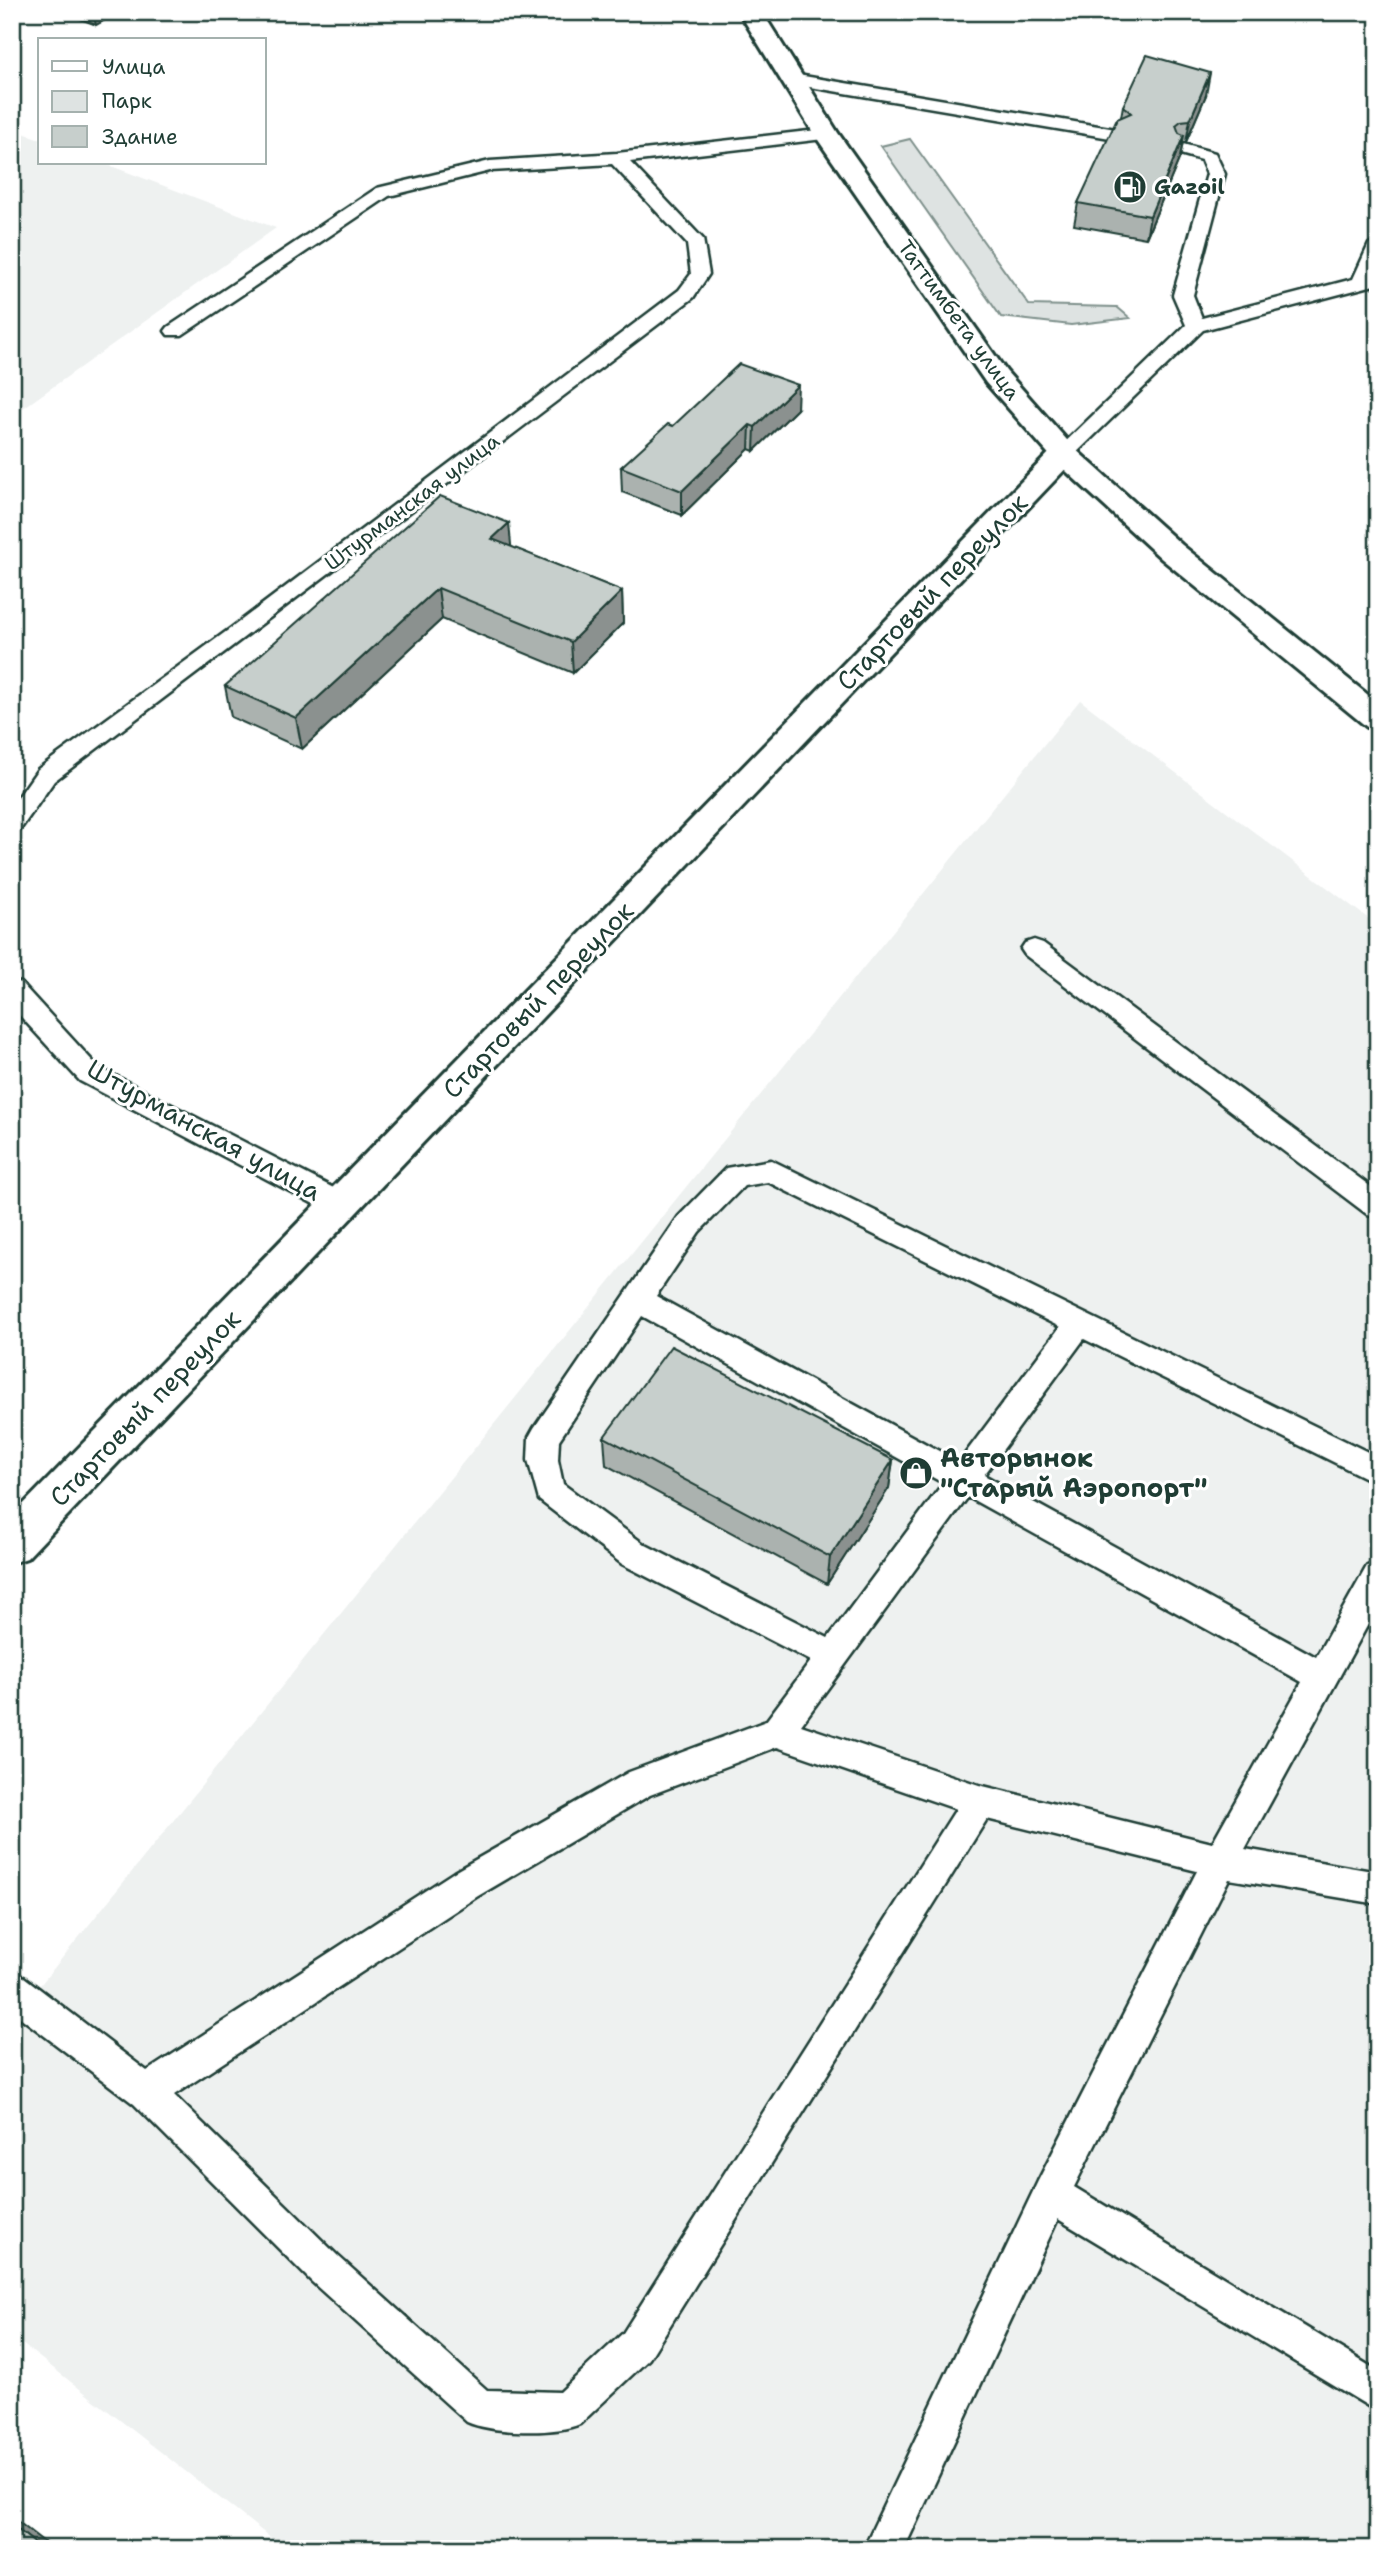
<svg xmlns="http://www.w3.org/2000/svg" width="1390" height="2561" font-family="'Shantell Sans',sans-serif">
	<rect width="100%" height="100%" fill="#fff"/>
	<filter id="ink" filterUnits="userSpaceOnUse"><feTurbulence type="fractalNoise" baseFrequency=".0143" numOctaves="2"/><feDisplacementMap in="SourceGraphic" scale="14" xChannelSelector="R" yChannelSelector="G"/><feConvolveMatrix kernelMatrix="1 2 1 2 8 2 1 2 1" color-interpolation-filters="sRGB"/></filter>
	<g filter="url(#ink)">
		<path fill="#eef1f0" d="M12 129 40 139V163H103L276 228 12 416Z
			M1080 700 1378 926V2549H285L12 2336V2020Z"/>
		<path fill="#dee3e2" stroke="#7e908b" stroke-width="2" d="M910 139 1029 305 1117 307 1130 318 1071 325 1001 317 881 146Z"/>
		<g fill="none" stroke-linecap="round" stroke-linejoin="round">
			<defs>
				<path id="service" d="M792 74 1116 129 1125 134 1116 139 786 83 783 79Z
					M826 129 835 134 832 138 630 162 703 239 709 274 693 298 54 781 20 830 12 832V806L38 769 231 628 679 290 691 274 687 244 612 164 490 171 389 196 182 335H168L165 331 168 327 377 188 490 161 617 153Z
					M1183 144 1215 153 1225 174 1193 295 1202 318 1353 279 1369 244 1378 238V266L1374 273 1378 272V284L1203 330 1071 458H1057L1054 454 1057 450 1186 325 1173 295 1207 174 1201 160 1177 153 1174 149 1177 145Z
					M1034 940 1043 943 1378 1192V1218L1368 1215 1025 955 1021 949 1025 943Z
					M12 981 21 983 98 1067 351 1197 355 1205 351 1213 341 1216 331 1213 80 1081 12 1007Z
					M771 1160 1378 1457V1484L1084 1339 984 1475 1316 1657 1367 1566 1378 1562V1606L1245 1849 1378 1872V1904L1229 1879 1074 2187 1378 2371V2412L1058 2219 904 2549H863L1038 2181 1197 1871 987 1819 649 2359 580 2424C556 2435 491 2433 467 2422L312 2282 134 2104 12 2011V1972L24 1977 147 2071 454 1872 629 1772 766 1721 811 1661 622 1564 539 1500 528 1460 529 1437 534 1428 679 1216 726 1168ZM768 1182 1060 1327 959 1462 656 1296 699 1232 744 1186ZM642 1316 943 1483 828 1638 644 1544 563 1484 558 1460 559 1440ZM968 1497 1302 1682 1212 1843 979 1785 801 1725ZM777 1747 956 1809 623 2333 560 2392 487 2390 338 2256 174 2095 478 1896 650 1795Z"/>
				<path id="tertiary" d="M1064 445 1074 448 1078 454 1074 460 27 1558 12 1563V1516L1054 448Z"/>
				<path id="primary" d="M739 12H762L838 133 1006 371 1074 448 1182 545 1378 703V731L1367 727 1162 559 1054 460 986 383 814 134Z"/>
			</defs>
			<use href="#service" stroke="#1f3d34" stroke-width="5"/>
			<use href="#tertiary" stroke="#1f3d34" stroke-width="6"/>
			<use href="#primary" stroke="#1f3d34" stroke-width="6"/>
			<use href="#service" fill="#fff" fill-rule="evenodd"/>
			<use href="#tertiary" fill="#fff" fill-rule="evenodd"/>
			<use href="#primary" fill="#fff" fill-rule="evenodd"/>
		</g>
		<path fill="#abb2af" stroke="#1f3d34" stroke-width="2" d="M62 12H119L96 25Z
			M1206 95 1186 142H1183L1180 157 1146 238 1074 225 1078 203 1121 117 1123 106Z
			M797 409 754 451 749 449 682 515 622 492 621 467 673 426Z
			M511 547 622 591 623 623 573 673 442 619 302 749 231 717 225 686Z
			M604 1437 893 1460 889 1488 827 1584 606 1465Z"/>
		<path fill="#8b918f" stroke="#1f3d34" stroke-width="2" d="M95 12H119L96 25 93 13Z
			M1210 73 1206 95 1186 142 1190 120Z
			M1184 135 1180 157 1146 238 1150 216Z
			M798 385 797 409 754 451 755 427Z
			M750 425 749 449 682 515V491Z
			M509 523 512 555 492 539Z
			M438 588 442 619 302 749 296 718Z
			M622 591 623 623 573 673 571 642Z
			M893 1460 889 1488 827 1584 830 1557Z
			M12 2517 53 2549H42L12 2525Z"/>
		<path fill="#c7cfcc" stroke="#1f3d34" stroke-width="2" d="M1147 55 1210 73 1190 120 1181 121 1176 125 1179 133 1184 135 1150 216 1078 203 1117 119 1131 113 1123 106Z
			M739 364 798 385 755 427 750 425 682 491 621 467 668 424 673 426Z
			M440 496 509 523 492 539 622 591 571 642 438 588 296 718 225 686Z
			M671 1346 893 1460 830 1557 604 1437Z
			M12 2525 42 2549H12Z"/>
	</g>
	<defs>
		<symbol id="fuel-disc" viewBox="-11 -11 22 22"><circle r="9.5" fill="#1f3d34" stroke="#fff"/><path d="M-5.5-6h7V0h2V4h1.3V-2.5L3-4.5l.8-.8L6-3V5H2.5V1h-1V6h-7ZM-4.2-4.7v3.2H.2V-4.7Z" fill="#fff"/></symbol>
		<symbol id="shop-disc" viewBox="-11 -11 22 22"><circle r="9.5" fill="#1f3d34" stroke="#fff"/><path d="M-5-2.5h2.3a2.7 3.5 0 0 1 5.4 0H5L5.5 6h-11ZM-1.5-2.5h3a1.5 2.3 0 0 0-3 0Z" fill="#fff"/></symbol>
	</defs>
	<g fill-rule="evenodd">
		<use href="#fuel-disc" x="1111" y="168" width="38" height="38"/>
		<use href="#shop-disc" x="897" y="1454" width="38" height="38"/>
	</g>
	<g text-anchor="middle" stroke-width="6" stroke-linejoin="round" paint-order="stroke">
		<g font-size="21" font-weight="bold" fill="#1f3d34" stroke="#fff" text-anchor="start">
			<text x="1154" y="194">Gazoil</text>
		</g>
		<g font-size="21" fill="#1f3d34" stroke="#fff">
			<text transform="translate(959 320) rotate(54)" y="7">Таттимбета улица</text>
			<text transform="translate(412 502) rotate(-37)" y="7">Штурманская улица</text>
		</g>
		<g font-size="26" fill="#1f3d34" stroke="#fff">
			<text transform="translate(932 592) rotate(-46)" y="9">Стартовый переулок</text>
			<text transform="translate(538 1000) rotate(-46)" y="9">Стартовый переулок</text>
			<text transform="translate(204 1130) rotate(29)" y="9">Штурманская улица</text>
			<text transform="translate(145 1408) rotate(-46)" y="9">Стартовый переулок</text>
		</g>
		<g font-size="26" font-weight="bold" fill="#1f3d34" stroke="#fff" text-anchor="start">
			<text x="940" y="1467">Авторынок<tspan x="940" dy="30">"Старый Аэропорт"</tspan></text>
		</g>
	</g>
	<rect width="1390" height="2561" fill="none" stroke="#fff" stroke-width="42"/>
	<rect x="21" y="21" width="1348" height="2519" fill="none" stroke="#1f3d34" stroke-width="2.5" filter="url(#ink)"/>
	<rect x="38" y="38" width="228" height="126" fill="#ffffff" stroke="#a5b1ae" stroke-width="2"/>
	<rect x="52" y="61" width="35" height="10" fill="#ffffff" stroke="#a5b1ae" stroke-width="2"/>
	<text x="102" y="74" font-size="21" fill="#1f3d34">Улица</text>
	<rect x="52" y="91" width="35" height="21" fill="#dee3e2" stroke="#a5b1ae" stroke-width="2"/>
	<text x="102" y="108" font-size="21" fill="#1f3d34">Парк</text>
	<rect x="52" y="126" width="35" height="21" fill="#c7cfcc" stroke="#a5b1ae" stroke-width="2"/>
	<text x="102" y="144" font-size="21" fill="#1f3d34">Здание</text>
</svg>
